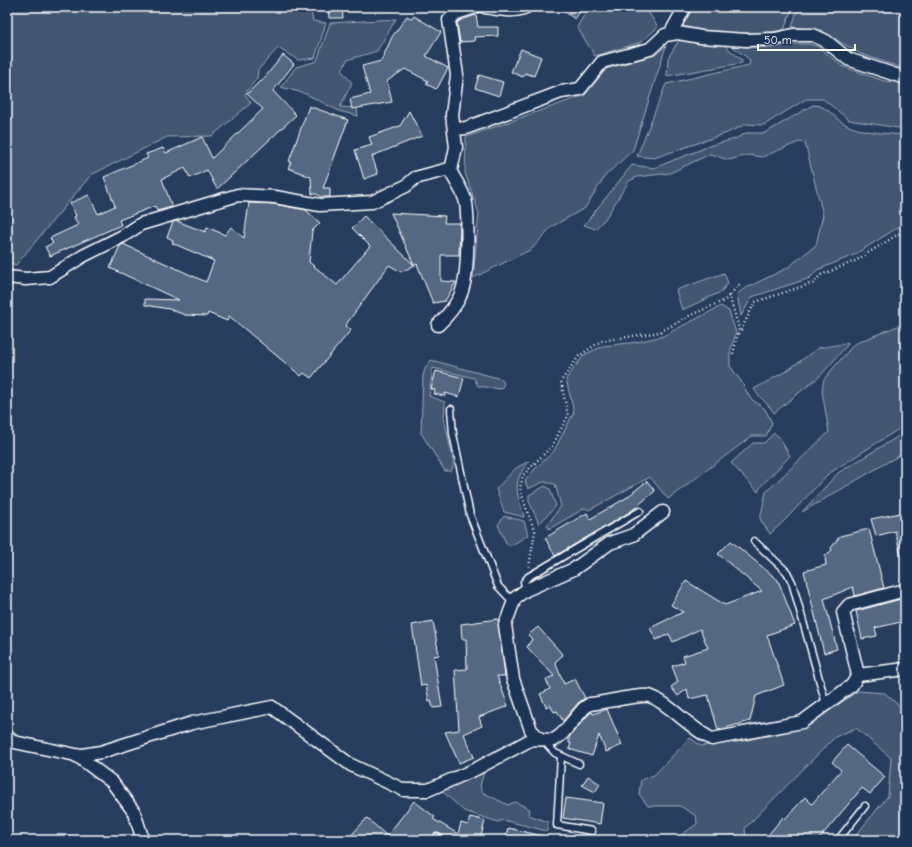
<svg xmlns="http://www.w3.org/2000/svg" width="912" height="847" font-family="'Comic Neue',sans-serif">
	<rect width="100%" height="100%" fill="#263d5e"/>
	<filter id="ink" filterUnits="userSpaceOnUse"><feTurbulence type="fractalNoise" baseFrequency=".025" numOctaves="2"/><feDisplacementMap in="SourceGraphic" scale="8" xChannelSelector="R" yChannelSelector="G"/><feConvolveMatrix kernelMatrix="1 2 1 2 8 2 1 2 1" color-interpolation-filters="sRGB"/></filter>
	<g filter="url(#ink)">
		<path fill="#425672" stroke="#a0aab8" d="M7 7H310L313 21 326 23 315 58 298 60 278 48 258 70 257 78 245 94 251 103 212 136 167 137 91 175 16 265 7 262Z
			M589 7H645L658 27 641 42 595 56 577 27Z
			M693 7H793L784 30C754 35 709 34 680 25Z
			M798 7H905V69L861 54 820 30 792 27Z
			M396 19 377 51 347 60 342 71 352 83 340 107 357 108 358 116 339 111 306 94 281 87 296 67 317 61 330 23Z
			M679 40 724 45 742 60V63L667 76 668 58Z
			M790 44H810L817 46 842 66 884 81 905 83V129L849 120 823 99H806L764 125 746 124 727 133 654 158 637 156 666 84 749 65 750 60 732 46 772 48Z
			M666 46 633 150 605 176 585 208 551 227 532 249 473 278 479 213 465 173 466 137 585 95 606 69 655 55Z
			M813 105C828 105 834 119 847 125 859 132 890 134 905 135V223L854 255 817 270 810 278 752 297 741 316 737 294 744 289 787 268 816 245 823 215 805 143 799 142 762 157 748 155 729 160 710 154 670 173 637 177 629 181 605 219 595 229 584 225 632 165 654 168 712 145 735 139 746 133H765Z
			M724 273 728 283 721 292 682 310 676 290Z
			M721 306 729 311 736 333 730 352V366L741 381 750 398 765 409 772 423 766 436H752L668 499 650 477 589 510 585 508 549 529 547 525 561 506 555 484 543 482 528 489 525 481 534 470 554 451 574 412 566 379 584 355 603 346 637 342 663 336Z
			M905 323V425L828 474 786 519 770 534 760 519 766 492 829 432 822 391 824 379 854 344Z
			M849 343 821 375 774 413C767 402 760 399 754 389L788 370 818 348Z
			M431 360 501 379 504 383 501 389 478 386 474 378 433 368 429 396 445 402 444 418 454 465 451 471H445L421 433 423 376 425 369Z
			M905 432V452L802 512 838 473Z
			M774 433 779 437 790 456 761 486 758 492 731 463 753 443H764Z
			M529 461C511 484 517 491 524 517L504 512 496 489 516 468Z
			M545 486 550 489 556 506 539 524 529 501V495Z
			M504 516 524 521 528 535 512 545H507L498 525Z
			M858 691 885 693 905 711V840H852L888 796 891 758 856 728 835 737 745 828 746 840H674L697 824 696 816 680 806H648L639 794 641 780 654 775 690 738 701 746 744 741 807 726Z
			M484 772 480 786 482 792 508 805 515 802 530 809 529 815 548 822 547 831 503 820 498 822 464 811 442 791Z"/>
		<path fill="#556781" stroke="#fff" d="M328 7H342L343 18H329Z
			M558 7H583L575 19Z
			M476 15 478 27H498V36L474 37 475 41 460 42 457 23 461 20Z
			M407 16 412 19 414 16 441 32 426 56 448 68 438 87 436 89 426 84 428 81 405 69 387 81 392 102 352 109 350 99 370 94 362 66 381 61 392 37Z
			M521 49 541 57 534 76 525 73 523 77 511 72Z
			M283 55 294 64 273 91 296 115 217 189 207 170 190 178 185 168 162 179 172 207 157 211 155 206 119 220 121 225 50 256 45 247 53 243 50 238 78 225 74 217 76 216 70 203 89 195 98 214 115 206 104 177 148 158 146 154 163 148 166 153 202 137 212 158 263 109 247 94 260 81 261 82Z
			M479 75 503 82 499 96 475 88Z
			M309 106 348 120 323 188H330V197H321L317 194H312L311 177 288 168 291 162 289 161Z
			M409 111 422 136 372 156 378 174 364 179 355 150 372 145 369 137 400 126Z
			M249 203 274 204 306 210 320 223 312 231 309 262 337 285 370 246 352 228 364 216 414 265 391 213 445 216 444 223H460L459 255H441V281L456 282 445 301 433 303 417 264 401 272 389 265 345 326 351 330 311 378 304 373 301 376 229 316 227 321 208 313 207 316 185 315 169 309 145 305V299L179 300 110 268 120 246 123 244 206 282 214 261 172 243 173 240 167 237 173 222 177 221 205 232 207 227 225 235 231 227 244 238Z
			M436 371 464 378 459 397 445 393V396L434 394 435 390 431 389Z
			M647 481 655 491 630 512 555 556 545 538 587 513 590 519 626 498Z
			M905 512V555L901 556 895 531 876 536 871 519Z
			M869 529 884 588 855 596 853 587 824 599 837 649 824 653 804 571 826 565 825 556 832 550 831 548 840 536Z
			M731 541 778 580 795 625 767 635 784 685 756 696 750 721 718 730 708 695 689 699 687 689 678 696 671 687 678 682 672 666 685 662 683 656 708 648 700 629 673 642 669 634 656 640 650 628 683 612 671 605 686 581 725 605 762 591 718 554Z
			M905 598V621L875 628 877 636 862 639 856 611Z
			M498 619 505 676H497L508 706 479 717 482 726 464 734 474 757 459 763 445 732 459 730 455 670 467 669 466 639H462L461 624Z
			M433 621 439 655 434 656 442 707 433 708 431 700 429 701 426 685 421 686 412 625Z
			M538 627 563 655 555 662 564 684 575 679 585 698 578 703 563 721 557 711 554 712 550 705 546 707 540 694 550 689 546 679 554 676 527 647 532 639 528 635Z
			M607 709 622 745 606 752 599 735 592 756 569 749 571 743H569V737L589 714 592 712 593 714Z
			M847 745 885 777 870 794 862 788 818 840H764L783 817 785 819 805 797 812 804 841 770 832 762Z
			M588 776 600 784 595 792 582 785Z
			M566 798 603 803 600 824 563 818Z
			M414 801 435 817 433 819 458 834 461 823 468 825 470 817 483 820 485 821 480 840H445L444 836 437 833 433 835 434 840H347L367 818 387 836Z
			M508 828 543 836 542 840H505Z"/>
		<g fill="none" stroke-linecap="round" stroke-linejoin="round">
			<defs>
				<path id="service" d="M451 409 453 434 470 515 498 586 513 602
					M754 541 787 572 792 582 826 704
					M526 590 524 582 528 577 640 511
					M544 741 555 753 579 764
					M561 756 557 825 592 831
					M437 837 441 840
					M838 840 865 806"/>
				<path id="minor" d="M485 7C499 9 513 13 526 7
					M670 34 685 7
					M454 129 466 128 561 92 580 89 602 62 650 49 665 35 678 33 701 37 746 40 775 39 793 35H813L826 41 848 59 905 78
					M7 277 26 279 50 277 83 256 123 236 141 224 238 195 275 197 320 205 372 202 406 186 415 178 449 169 452 166 456 147 452 115 457 75 449 20 457 13 475 7
					M438 325C448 315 460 302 463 287 468 272 469 213 465 199 461 188 454 178 449 169
					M858 675 843 612 849 605 905 590
					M7 736 14 742 76 755 112 782 134 812 143 840
					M540 739 531 730 513 679 505 625 515 598 526 590 574 569 610 543 633 535 663 512
					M76 756 101 752 192 723 272 707 351 765 404 790H428L476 769 532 739 554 740 562 734 584 708 590 704C601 703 641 694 649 696 665 700 692 730 712 739L802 722 852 685 858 675 905 669"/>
			</defs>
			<use href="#service" stroke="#fff" stroke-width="9"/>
			<use href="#minor" stroke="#fff" stroke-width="15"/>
			<path stroke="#fff" stroke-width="2.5" stroke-dasharray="1 3" stroke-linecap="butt" d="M729 295 739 328 733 354
				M739 334 755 302 813 283 821 275 855 261 905 230
				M529 567 535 531 527 511 520 488 523 475 552 446 568 416 561 381 579 356 601 341 660 332 689 316 725 300 740 284"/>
			<use href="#service" stroke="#1d3557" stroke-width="6"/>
			<use href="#minor" stroke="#1d3557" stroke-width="12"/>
		</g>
	</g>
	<rect width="912" height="847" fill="none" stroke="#1d3557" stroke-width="24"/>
	<rect x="12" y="12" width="888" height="823" fill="none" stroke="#fff" stroke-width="1.5" filter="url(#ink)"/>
	<path d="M758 44v6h97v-6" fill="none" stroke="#ffffff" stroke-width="2"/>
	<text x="764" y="44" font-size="12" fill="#ffffff" stroke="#1d3557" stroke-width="3" paint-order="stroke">50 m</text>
</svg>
